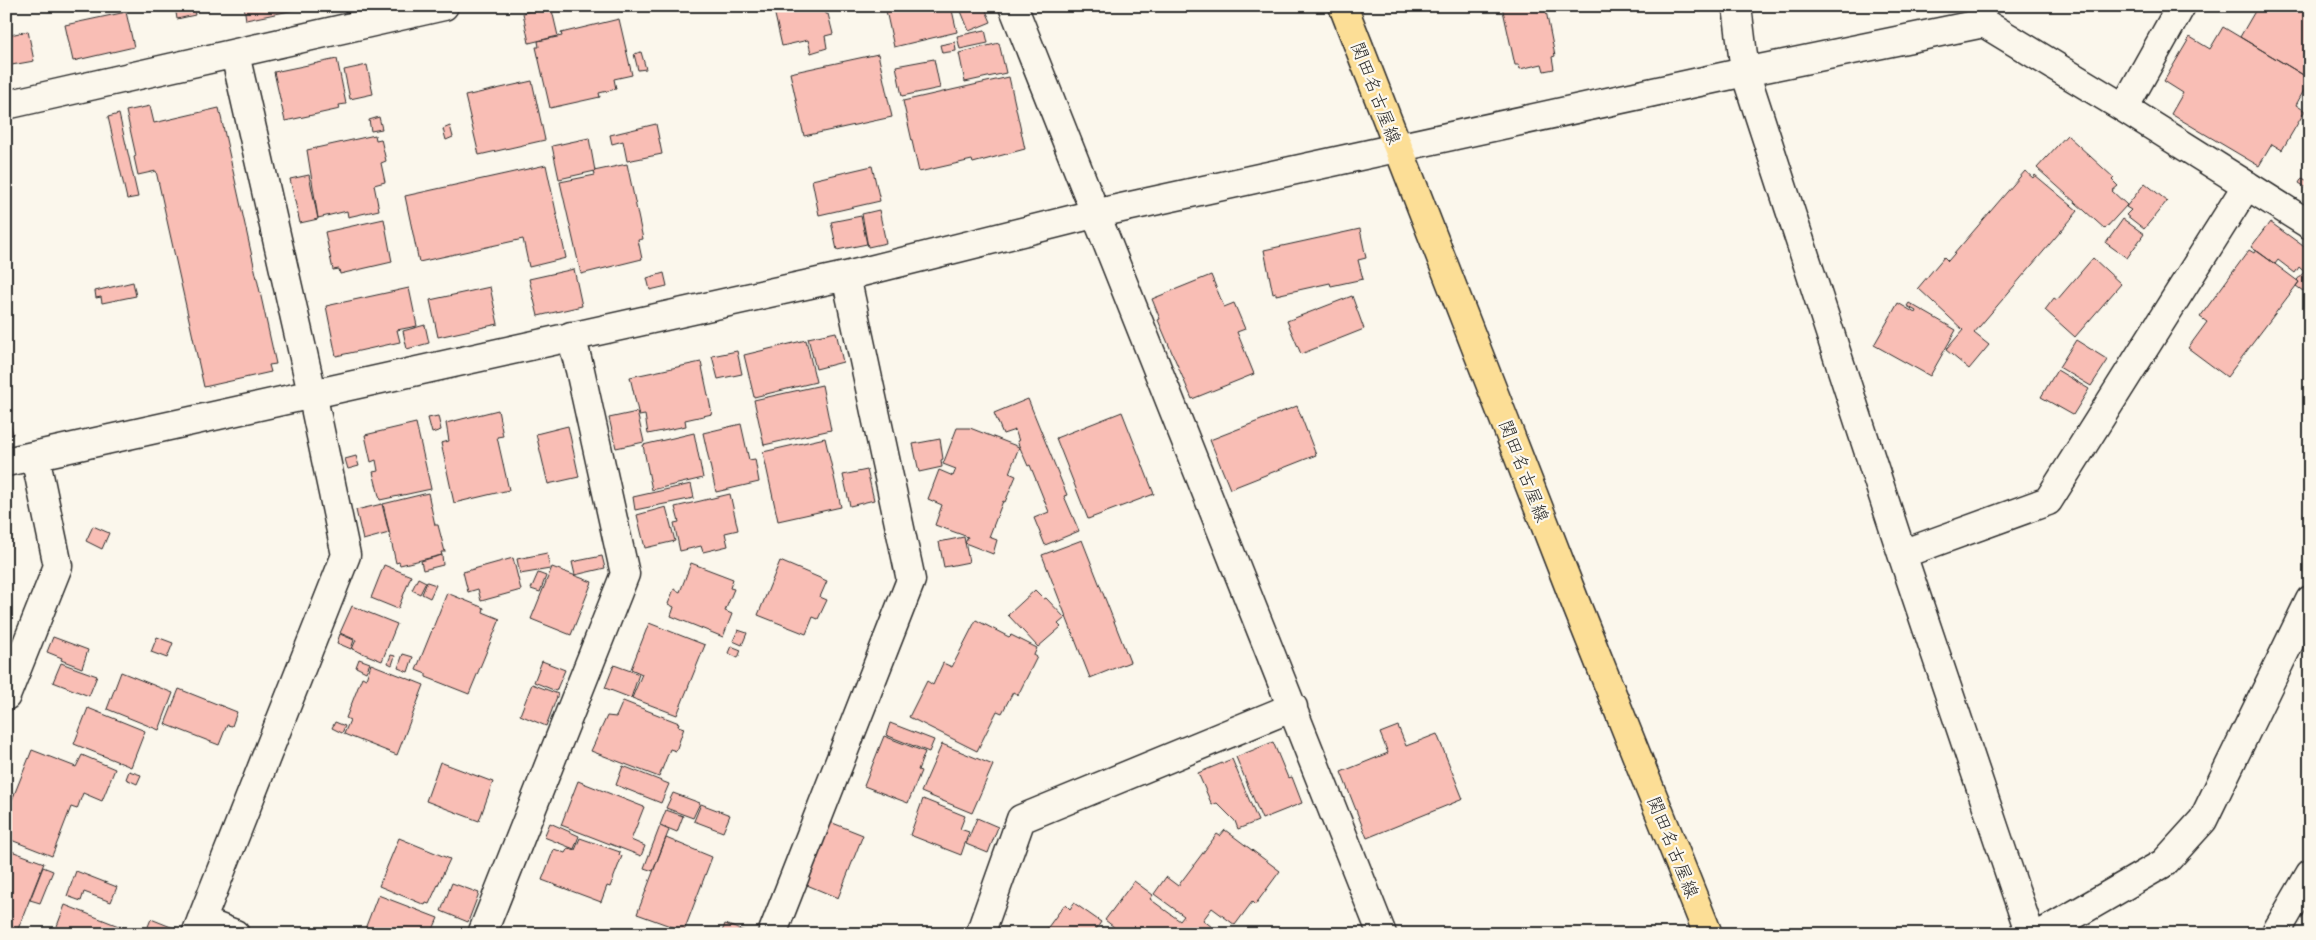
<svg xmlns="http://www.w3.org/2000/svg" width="2316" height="940" font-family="'Indie Flower','Klee One',sans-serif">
	<rect width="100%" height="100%" fill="#fbf7ec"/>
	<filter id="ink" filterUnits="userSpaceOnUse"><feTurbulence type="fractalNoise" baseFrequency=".02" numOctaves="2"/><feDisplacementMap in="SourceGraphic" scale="10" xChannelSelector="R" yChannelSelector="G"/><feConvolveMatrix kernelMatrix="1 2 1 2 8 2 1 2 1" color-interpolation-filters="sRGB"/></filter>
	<g filter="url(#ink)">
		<path fill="#f9beb5" stroke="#2b2b2b" d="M175 6H193L195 15 177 19Z
			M244 6H304V8L246 20Z
			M551 6 558 36 529 43 523 13Z
			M773 6H824L826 14H828L833 34 825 36 827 48 811 53 808 40 782 46Z
			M885 6H951L957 32 894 47Z
			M959 6H984L991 22 969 31Z
			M1502 6H1545L1555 56 1552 57 1554 69 1544 71 1542 64 1520 69 1519 65H1515Z
			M2258 6H2310V79L2240 37Z
			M126 12 134 47 73 61 65 25Z
			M619 19 632 75 614 79 616 89 599 93 600 97 550 108 536 47H539L538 41 562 36 561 33Z
			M2223 27 2310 79 2296 105 2305 111 2282 150 2272 144 2259 166 2171 114 2183 93 2164 81 2190 37 2210 49Z
			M985 30 988 43 960 49 957 36Z
			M28 31 34 61 6 66V36Z
			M955 42 956 51 942 53 940 45Z
			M999 43 1006 73 965 82 959 53Z
			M641 52 646 69 638 70 634 54Z
			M878 54 892 117 804 136 790 73Z
			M337 59 346 104 339 105 340 109 285 121 274 72Z
			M934 59 940 88 902 96 896 66Z
			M367 65 373 94 350 99 344 70Z
			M1009 77 1025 149 973 163 972 160 919 172 903 101Z
			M532 81 545 140 479 155 465 96Z
			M150 106 154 123 219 108 276 364 269 365 271 372 204 387 156 171 138 175 134 157 136 156 126 111Z
			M119 114 138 197 127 199 108 117Z
			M379 117 382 129 371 131 369 120Z
			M656 124 662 154 627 161 623 141 612 144 610 135Z
			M450 126 453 137 446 140 443 129Z
			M375 135 376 140 381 139 386 161 381 163 385 182 374 185 379 210 348 217 347 211 318 218 307 150Z
			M2067 135 2114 178 2112 180 2118 186 2112 191 2127 205 2105 229 2037 168Z
			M589 138 595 171 559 179 552 146Z
			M627 164 643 239 638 240 642 259 581 274 560 182 595 175 594 171Z
			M546 165 566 258 529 267 523 239 419 262 405 196Z
			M872 166 880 201 819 215 812 180Z
			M2025 171 2033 178 2035 175 2078 211 1974 333 1989 345 1969 369 1946 350 1963 330 1918 288 1944 257 1948 261Z
			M309 175 318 219 300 223 290 179Z
			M2302 178 2310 182V190L2299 183Z
			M2145 183 2167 201 2144 229 2126 215 2131 210 2126 207Z
			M879 210 886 243 868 247 862 214Z
			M861 216 867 244 837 250 831 222Z
			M384 219 392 262 340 274 339 269 333 270 325 232Z
			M2123 219 2144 234 2127 258 2106 243Z
			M2270 222 2310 251V277L2299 267 2295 273 2278 260 2275 264 2251 247Z
			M1360 229 1366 258 1358 260 1363 279 1331 286 1330 283 1276 295V293L1273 294 1264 250Z
			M2249 250 2254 253 2256 250 2299 282 2227 377 2188 348 2207 322 2200 317Z
			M2093 258 2121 284 2075 337 2045 310 2054 298 2057 300Z
			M574 269 582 306 538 316 529 279Z
			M2304 272 2310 277V281L2303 291 2296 286 2299 282 2297 280Z
			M664 273 667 286 650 290 647 278Z
			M1211 275 1224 307 1234 303 1245 329 1237 332 1254 374 1192 399 1158 320 1160 319 1152 299Z
			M133 282 136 296 102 303 101 297 96 298 95 291Z
			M490 287 498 324 438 337 430 300Z
			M409 288 417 326 397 330 400 342 336 356 326 306Z
			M1352 296 1364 329 1301 354 1287 321Z
			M1898 303 1915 313 1916 311 1907 306 1909 303 1956 330 1930 376 1874 345Z
			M425 325 429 343 407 349 403 331Z
			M836 332 843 362 816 369 808 338Z
			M806 340 816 382 754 397 744 355Z
			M2076 340 2108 360 2091 386 2059 367Z
			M737 351 742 374 718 379 712 356Z
			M701 362 712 414 685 420 686 426 648 434 645 415 639 416 630 377Z
			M2057 370 2089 389 2073 415 2041 397Z
			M822 385 831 430 764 445 754 400Z
			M1028 399 1067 495 1064 496 1079 531 1045 545 1034 518 1049 512 1030 465 1028 466 1017 441H1019L1015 430 1003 434 994 413Z
			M6 405 13 434 6 436Z
			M1297 406 1316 455 1230 489 1210 440Z
			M498 410 503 436 497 437 509 490 454 503 441 443 449 441 446 423Z
			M637 412 644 442 616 448 609 418Z
			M1122 412 1154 494 1088 519 1056 438Z
			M438 416 441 430 432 433 428 418Z
			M416 423 431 489 380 500 373 472 378 471 376 460 371 462 365 435Z
			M741 424 749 460 755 459 759 482 716 492 703 433Z
			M568 426 579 477 548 484 536 434Z
			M957 428H970L1019 447 1009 473 1016 476 1005 502 1003 501 989 537 997 540 993 554 965 543 968 537 935 525 942 505 928 499 939 470 953 476 956 469 943 464Z
			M694 433 703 478 652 490 643 445Z
			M825 438 841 507 778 521 763 452Z
			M940 439 943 459 941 460 942 467 919 472 913 444Z
			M356 456 359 466 348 469 345 459Z
			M867 470 874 500 850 506 843 475Z
			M691 484 694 498 635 510 633 497Z
			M428 493 435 525H438L445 552H441L442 555 400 565 399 562 396 563 383 504Z
			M730 494 738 530 725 533 728 546 703 552 701 546 680 551 674 523 679 522 675 507Z
			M382 504 389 533 363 540 356 510Z
			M666 507 675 541 645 548 637 515Z
			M93 526 109 533 102 549 86 541Z
			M964 537 969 562 944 567 939 542Z
			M1082 540 1130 662 1090 678 1042 555Z
			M547 553 550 569 520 574 517 559Z
			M442 555 443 565 423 570 421 561Z
			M602 556 605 568 575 575 572 562Z
			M513 558 521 590 481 601 478 589 468 592 463 572Z
			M780 561 827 581 820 597 827 600 818 619 813 617 806 634 758 615Z
			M691 563 733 579 730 588 734 589 725 611 732 614 723 637 671 616 674 607 668 604 674 589 680 592Z
			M384 565 411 576 398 609 371 598Z
			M552 567 592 582 571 635 531 619Z
			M538 573 546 576 540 592 531 589Z
			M418 578 426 582 420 594 412 590Z
			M427 582 436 585 430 598 422 594Z
			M1035 590 1044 599 1046 598 1065 618 1058 624 1061 627 1038 647 1008 615Z
			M447 593 484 608 483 612 500 619 469 694 426 677V674L416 670Z
			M352 606 397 624 382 661 352 649 356 640 340 633Z
			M976 620 1009 637 1011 635 1037 648 1034 655 1037 657 1018 695 1013 692 1002 713 997 711 977 751 909 717 927 681 933 685 943 663 952 667Z
			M649 623 705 645 677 715 632 698 642 674 631 669Z
			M738 630 747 633 742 645 733 641Z
			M340 634 354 640 351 649 337 643Z
			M53 637 88 650 82 668 61 660 62 658 47 652Z
			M157 637 173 643 167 658 151 652Z
			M731 646 741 650 738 658 728 653Z
			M403 654 413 657 408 672 398 668Z
			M391 655 395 656 392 665 388 663Z
			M359 659 370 663 366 672 356 667Z
			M542 661 565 670 556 691 534 682Z
			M61 663 97 676 89 696 53 682Z
			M371 664 424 685 397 755 344 734 350 720 346 718 362 677 366 679Z
			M614 665 639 674 631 698 605 688Z
			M121 672 173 693 159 730 107 709Z
			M532 684 558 694 546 726 520 715Z
			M179 689 237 712 232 726 227 725 219 745 165 724Z
			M623 701 679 723 678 726 684 728 676 751 670 749 659 777 591 751 607 716 616 717Z
			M88 708 145 731 131 767 74 744Z
			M335 722 345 726 342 733 332 728Z
			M890 723 934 740 929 752 886 735Z
			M1398 726 1406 746 1437 734 1463 799 1367 838 1341 772 1388 753 1380 733Z
			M884 736 925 752 918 770 921 771 908 803 864 786Z
			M1273 742 1288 778 1292 777 1302 803 1262 819 1236 757Z
			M942 744 993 765 972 813 921 792Z
			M32 750 76 767 82 755 115 769 102 801 83 793 77 809 71 807 52 856 6 838V798L12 800Z
			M1232 759 1258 821 1238 829 1235 821 1217 803 1212 805 1198 773Z
			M440 762 493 782 479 821 426 801Z
			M623 766 669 784 661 803 616 785Z
			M129 771 141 775 137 784 126 779Z
			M578 781 644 807 631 840 645 846 641 856 561 825Z
			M673 793 700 803 693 818 666 808Z
			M923 799 965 816 960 829 969 832 961 855 910 835Z
			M701 804 730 815 723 832 694 821Z
			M666 810 683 816 677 832 660 825Z
			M820 818 863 835 838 898 795 880Z
			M977 818 998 827 988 853 966 844Z
			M550 823 579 836 574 849 544 837Z
			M660 826 669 830 653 871 644 868Z
			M1225 830 1280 871 1255 905 1252 902 1235 925 1212 908 1203 920 1221 934H1109L1114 927 1105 920 1134 881 1153 895 1150 899 1180 921 1184 916 1154 894 1166 877 1178 886 1217 834 1220 836Z
			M399 838 450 859 429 904 426 903 425 905 379 886Z
			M580 838 620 852 619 855 622 856 610 887 607 886 601 902 542 880 554 849 565 853 568 848 575 850Z
			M666 838 712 857 684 931 637 914Z
			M6 849 44 863 16 934H6Z
			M43 867 53 871 40 903 30 900Z
			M76 871 117 887 111 902 84 892 81 901 67 896Z
			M452 883 479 893 468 922 441 911Z
			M378 895 438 918 431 934H363Z
			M1074 903 1101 922 1093 934H1043L1065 904 1070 909Z
			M65 905 139 934H54Z
			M151 919 176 929 174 934H145Z
			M725 924 746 932V934H721Z"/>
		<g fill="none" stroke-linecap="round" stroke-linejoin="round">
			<defs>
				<path id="minor" d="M1013 6 1382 934
					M1737 6 1745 72 1902 554 2030 934
					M6 105 444 6
					M2124 108 2181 6
					M6 462 846 276 1094 214 1745 72 1984 23 2124 108 2310 225
					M1902 554 2048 501 2247 185
					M6 696 58 566 35 456
					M201 921 235 934
					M196 934 346 555 312 393 235 54
					M482 934 625 574 580 370 571 336
					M772 934 911 580 846 276
					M980 934 1021 819 1293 707
					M2041 934 2164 863 2203 820 2310 600
					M2275 934 2310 874"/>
				<path id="major" d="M1343 6 1574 599 1708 934"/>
			</defs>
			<use href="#minor" stroke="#2b2b2b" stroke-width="31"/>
			<use href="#major" stroke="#2b2b2b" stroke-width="31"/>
			<use href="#minor" stroke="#fbf7ec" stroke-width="28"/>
			<use href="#major" stroke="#fcde96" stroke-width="28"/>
		</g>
	</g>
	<g text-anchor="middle" stroke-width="4.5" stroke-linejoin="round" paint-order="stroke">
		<g font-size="18" fill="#2b2b2b" stroke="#fbf7ec">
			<text transform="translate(1376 93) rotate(69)" y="6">関田名古屋線</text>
			<text transform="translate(1524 471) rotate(69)" y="6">関田名古屋線</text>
			<text transform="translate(1673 847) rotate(68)" y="6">関田名古屋線</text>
		</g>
	</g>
	<rect width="2316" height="940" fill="none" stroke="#fbf7ec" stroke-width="25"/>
	<rect x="12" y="12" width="2291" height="915" fill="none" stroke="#2b2b2b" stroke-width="2" filter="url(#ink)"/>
</svg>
